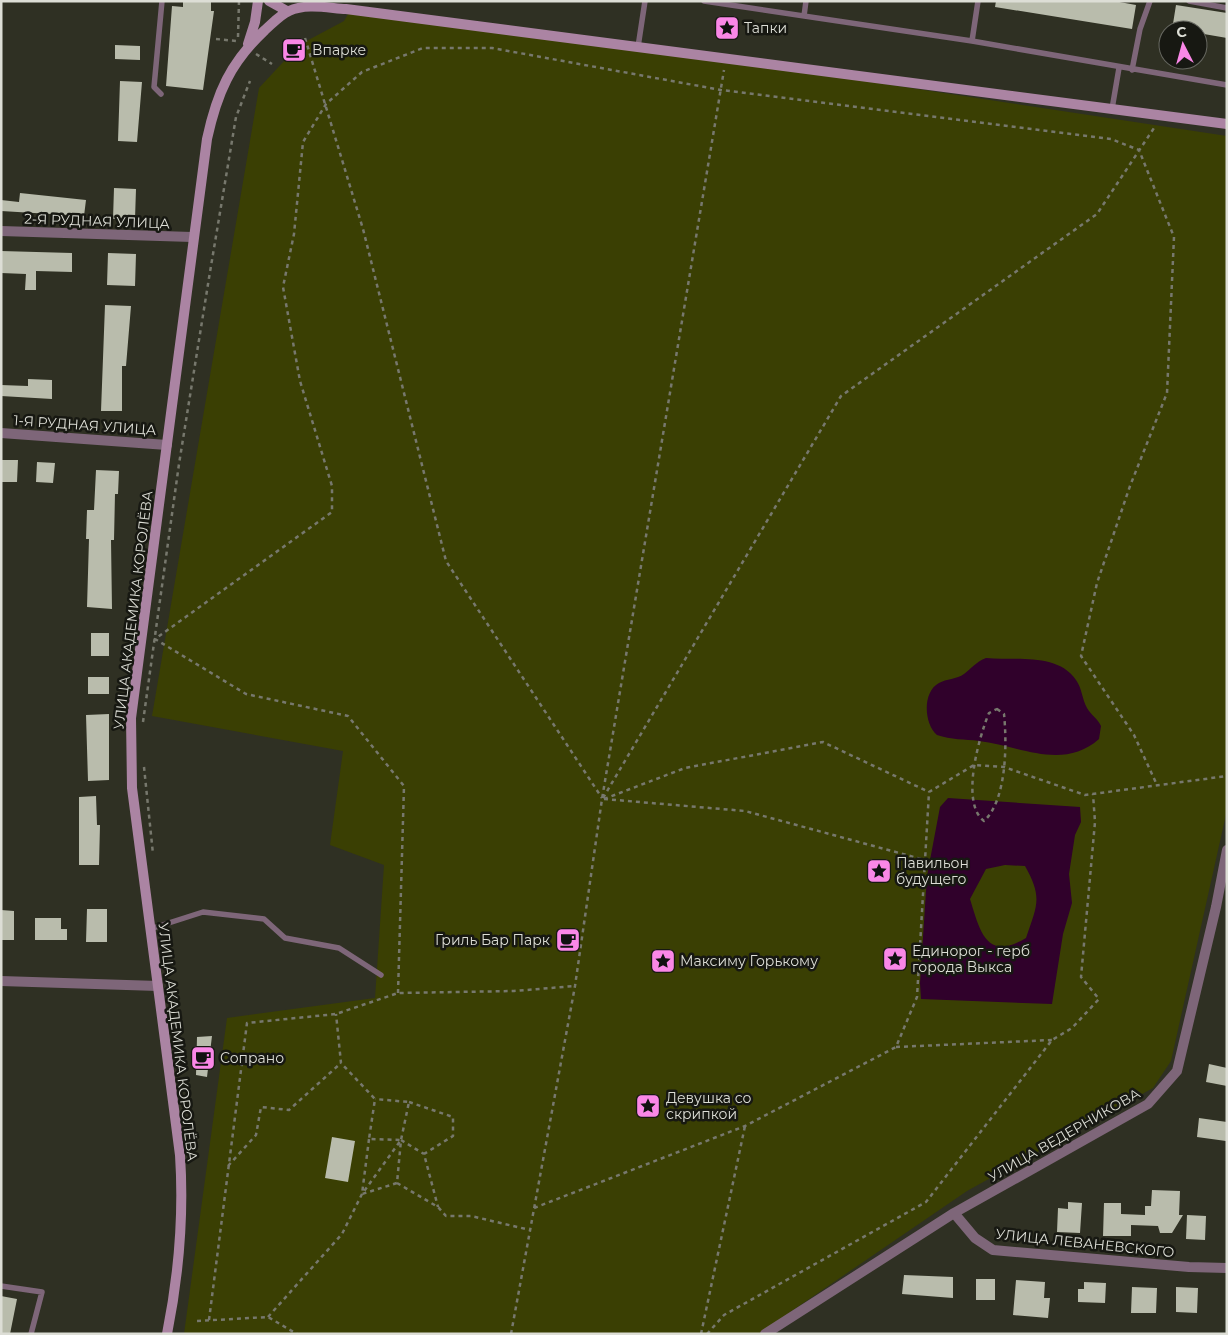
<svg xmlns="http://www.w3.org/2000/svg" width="1228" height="1335" font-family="Montserrat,sans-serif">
	<rect width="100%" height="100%" fill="#2f3023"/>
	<path fill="#3a3f03" d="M351 9 805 72 1227 136V810L1171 1061 1153 1088 967 1191 758 1334H184L227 1018 375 998 384 865 330 845 343 751 152 716 259 88 299 45 344 21Z"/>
	<path fill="#30012b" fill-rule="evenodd" d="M986 658C1014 661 1057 652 1076 680 1082 688 1082 699 1087 708 1091 715 1098 719 1101 726L1099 739C1063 771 1020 746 979 741 965 739 951 740 937 735 924 724 922 692 939 683 946 679 957 679 964 674 972 668 976 662 986 658Z
		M948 798 1080 807 1081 822 1075 835 1069 874 1072 903 1063 934 1052 1004 921 999 920 983 927 876 940 807ZM1005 865 1025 866C1043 898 1037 905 1026 938 986 962 980 931 970 899L986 869Z"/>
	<path fill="#b9bcac" d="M183 1H211V11H214L203 90 166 86 172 6 183 7Z
		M996 1H1114L1136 5 1132 29 995 7Z
		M1176 5 1227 13V38L1198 33V30H1172Z
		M115 45 140 46V60L115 59Z
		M120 81 142 82 137 142 118 141Z
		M114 188 136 189 135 219H113Z
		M20 193 86 200 84 216 1 211V200L19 202Z
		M1 251 72 253V272L36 271V290H25L26 274 1 273Z
		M108 253 136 254 135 286 107 285Z
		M105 305 131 306 126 366H122V411H101Z
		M28 379 52 380V399L1 396V385L28 386Z
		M1 460H18L17 482H1Z
		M37 462 55 463 53 483 36 482Z
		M96 470 119 471 118 494H115L114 540H111L112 609 87 607 89 539H86L87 510H94Z
		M91 633H109V656H91Z
		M88 677H109V694H88Z
		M109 714V780L88 781 86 715Z
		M96 796 97 825H100L99 865H79V797Z
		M87 909H107V942H86Z
		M1 910 14 911V940H1Z
		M35 918H61V929H67V940H35Z
		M212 1036 207 1077 196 1075 197 1037Z
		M1209 1064 1227 1068V1086L1206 1082Z
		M1199 1118 1227 1122 1226 1141 1197 1137Z
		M332 1137 355 1141 348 1182 325 1178Z
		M1152 1190 1180 1191 1179 1215H1183L1172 1233H1160L1158 1226 1131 1225V1236H1103L1104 1203H1121V1214L1145 1215V1206H1151Z
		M1068 1202 1082 1203 1080 1233 1057 1232 1058 1208 1068 1209Z
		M1187 1215 1206 1216 1205 1240 1186 1239Z
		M904 1275 953 1277V1298L902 1294Z
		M976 1279H995V1300H976Z
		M1016 1280 1045 1282 1044 1298H1050L1048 1318 1013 1315Z
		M1084 1282 1106 1283 1105 1303 1078 1302V1289H1084Z
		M1132 1287 1157 1288 1156 1313H1131Z
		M1176 1287 1198 1288 1197 1313 1176 1312Z
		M1 1296 17 1299 10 1334H1Z"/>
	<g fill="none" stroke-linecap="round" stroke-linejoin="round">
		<path stroke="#77786d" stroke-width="2.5" stroke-dasharray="4 4" stroke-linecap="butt" d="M238 37 239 1
			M305 38 363 229 446 561 602 798
			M216 39 237 41
			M256 54 272 64
			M997 709 1004 714C1007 743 1007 800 984 821 960 803 979 737 989 713Z
			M143 722 179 464 209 278 236 117 250 81
			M144 767 153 854
			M603 798 841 396 1097 214 1156 125
			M604 799 685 768 823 742 929 792
			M604 799 745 811 925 860
			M398 993 404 786 348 716 246 694 155 639 332 512V486L300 381 283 287 294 234 303 142 326 104 362 72 423 48H492L721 90 1111 139 1139 150 1174 237 1167 393 1130 486 1097 583 1081 656 1134 735 1157 785
			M896 1047 1052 1040
			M409 1102 453 1117V1136L424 1154 438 1207
			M369 1139 362 1194 397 1183 401 1140 409 1102 375 1099
			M401 1140 424 1154
			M228 1166 256 1135 261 1107 289 1110 341 1063
			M397 1183 438 1207 446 1216H471L530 1230
			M534 1208 745 1126 896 1047 917 997 929 792 974 765 1004 767 1085 795 1227 776
			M268 1317 342 1234 362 1194 401 1140 369 1139 375 1099 341 1063 336 1014
			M209 1320 247 1023 336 1014 398 993 514 991 575 986
			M197 1321 268 1317 297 1334
			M511 1334 575 986 602 799 724 70
			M701 1334 745 1126
			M707 1334 724 1315 926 1202 1052 1040 1072 1028 1099 999 1081 977 1095 822 1093 794"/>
		<path stroke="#7e6679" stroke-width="5.5" d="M704 1 972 41 1227 85
			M1189 1 1227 8
			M804 16 806 1
			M972 41 978 1
			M638 47 645 1
			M1132 70 1140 29 1150 1
			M161 94 154 87 162 1
			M1112 109 1119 68
			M150 929 203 912 264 919 285 938 339 948 381 975
			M1 1286 42 1292 31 1334"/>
		<path stroke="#7e6679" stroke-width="10" d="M1 231 192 237
			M1 433 167 445
			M1 981 158 986
			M954 1213 975 1238 993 1250 1189 1267 1227 1268
			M765 1334 954 1213 1148 1104 1177 1071 1216 907 1227 850"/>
		<path stroke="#ab84a3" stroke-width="10" d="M269 1 287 11
			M248 44 255 22 258 1
			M167 1334C179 1274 184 1216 180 1155L132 788 131 718 207 139C217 93 230 63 265 30 272 24 281 14 289 11 306 3 328 8 346 9L1227 124"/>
	</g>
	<defs>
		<symbol id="sight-square" viewBox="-11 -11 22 22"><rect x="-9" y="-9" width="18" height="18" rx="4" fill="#fa87e7" stroke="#171812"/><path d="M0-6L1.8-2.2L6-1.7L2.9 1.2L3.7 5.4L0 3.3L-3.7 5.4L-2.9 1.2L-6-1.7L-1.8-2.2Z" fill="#111"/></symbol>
		<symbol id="cafe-square" viewBox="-11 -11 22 22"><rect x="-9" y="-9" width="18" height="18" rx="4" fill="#fa87e7" stroke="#171812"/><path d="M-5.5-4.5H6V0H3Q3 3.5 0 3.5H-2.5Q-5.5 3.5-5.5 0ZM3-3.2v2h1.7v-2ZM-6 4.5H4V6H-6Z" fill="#111"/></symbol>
	</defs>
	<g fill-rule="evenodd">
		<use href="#sight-square" x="713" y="14" width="28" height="28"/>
		<use href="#cafe-square" x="280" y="36" width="28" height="28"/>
		<use href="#sight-square" x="865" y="857" width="28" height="28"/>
		<use href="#cafe-square" x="554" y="926" width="28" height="28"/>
		<use href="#sight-square" x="881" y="945" width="28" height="28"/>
		<use href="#sight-square" x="649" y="947" width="28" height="28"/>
		<use href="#cafe-square" x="189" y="1044" width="28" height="28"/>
		<use href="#sight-square" x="634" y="1092" width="28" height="28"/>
	</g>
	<g text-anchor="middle" stroke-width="5" stroke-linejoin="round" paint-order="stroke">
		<g font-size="14" fill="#ddded6" stroke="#171812" text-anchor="start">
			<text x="744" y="33">Тапки</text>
			<text x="312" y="55">Впарке</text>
			<text x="896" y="868">Павильон<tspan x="896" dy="16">будущего</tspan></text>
			<text x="550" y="945" text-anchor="end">Гриль Бар Парк</text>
			<text x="912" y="956">Единорог - герб<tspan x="912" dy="16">города Выкса</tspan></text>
			<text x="680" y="966">Максиму Горькому</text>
			<text x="220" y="1063">Сопрано</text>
			<text x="666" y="1103">Девушка со<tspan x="666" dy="16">скрипкой</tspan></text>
		</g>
		<g font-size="14" fill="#ddded6" stroke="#171812">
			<text transform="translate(97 221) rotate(2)" y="5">2-Я РУДНАЯ УЛИЦА</text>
			<text transform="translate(85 425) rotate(4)" y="5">1-Я РУДНАЯ УЛИЦА</text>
			<text transform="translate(133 610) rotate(-83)" y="5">УЛИЦА АКАДЕМИКА КОРОЛЁВА</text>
			<text transform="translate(178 1042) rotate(83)" y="5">УЛИЦА АКАДЕМИКА КОРОЛЁВА</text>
			<text transform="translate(1064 1135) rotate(-30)" y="5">УЛИЦА ВЕДЕРНИКОВА</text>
			<text transform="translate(1085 1243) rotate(6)" y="5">УЛИЦА ЛЕВАНЕВСКОГО</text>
		</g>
	</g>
	<rect width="1228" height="1335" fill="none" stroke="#ddded6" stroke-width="5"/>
	<g transform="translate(1183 45) rotate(354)"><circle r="24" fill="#171812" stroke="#666760"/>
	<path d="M0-4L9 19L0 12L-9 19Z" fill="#fa87e7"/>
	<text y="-8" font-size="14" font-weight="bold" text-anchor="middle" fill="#ddded6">С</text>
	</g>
</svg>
